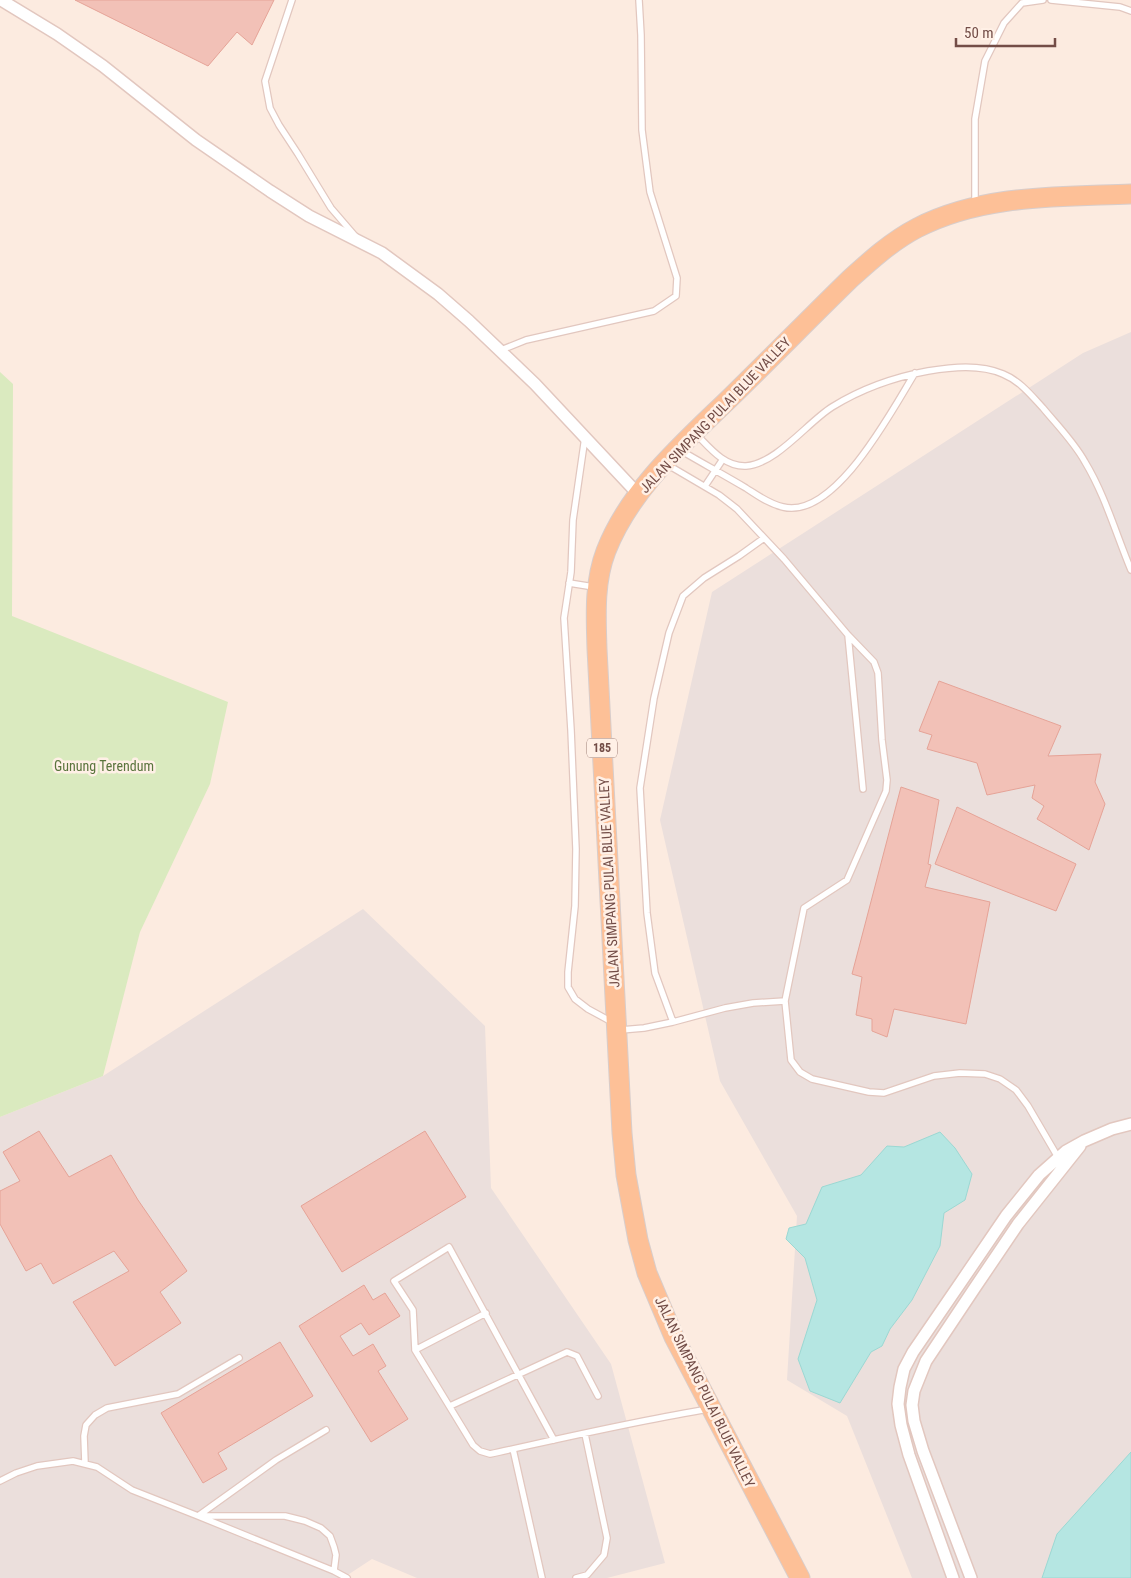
<svg xmlns="http://www.w3.org/2000/svg" width="1131" height="1578" font-family="'Roboto Condensed',sans-serif">
	<rect width="100%" height="100%" fill="#fcebe0"/>
	<path fill="#ebdfdc" d="M1131 332V1578H912L847 1416 787 1380 797 1216 720 1081 660 820 712 592 1083 353Z
		M363 909 485 1026 491 1188 611 1364 665 1563 607 1578H417L372 1559 343 1578H0V1117L103 1076Z"/>
	<path fill="#daeabf" d="M0 372 13 384 12 616 228 702 210 784 140 932 103 1076 0 1117Z"/>
	<path fill="#b5e6e2" stroke="#9bd8d3" d="M940 1132 955 1148 972 1174 965 1200 944 1213 940 1246 912 1300 890 1329 882 1346 871 1352 840 1403 810 1391 798 1359 817 1300 805 1258 786 1239 789 1228 806 1224 822 1187 861 1175 887 1146 904 1147Z
		M1131 1452V1578H1042L1057 1534Z"/>
	<path fill="#f2c1b7" stroke="#e5a397" d="M75 0H274L252 45 237 32 208 66Z
		M939 681 1061 726 1048 756 1101 754 1095 782 1105 804 1089 850 1037 819 1044 806 1032 798 1035 785 987 795 977 763 927 749 932 735 919 731Z
		M901 787 939 800 928 864 931 865 925 887 990 902 966 1024 894 1009 887 1037 872 1031V1019L856 1015 862 977 852 974Z
		M957 807 1076 864 1056 911 935 864Z
		M39 1131 69 1177 111 1155 138 1200 187 1271 160 1292 181 1323 115 1366 73 1302 129 1271 114 1251 53 1284 41 1263 26 1271 0 1224V1191L20 1181 3 1152Z
		M425 1131 466 1197 342 1272 301 1206Z
		M364 1285 373 1300 385 1293 400 1316 369 1335 361 1323 340 1336 353 1356 373 1344 386 1366 378 1371 408 1419 371 1442 299 1326Z
		M280 1342 313 1396 218 1453 227 1469 203 1483 161 1413Z"/>
	<g fill="none" stroke-linecap="round" stroke-linejoin="round">
		<defs>
			<path id="service" d="M292 0 265 81 270 108 279 125 298 154 331 208 356 237
				M1051 0 1120 7 1131 11
				M975 205V119L985 61 1004 23 1022 3 1043 0
				M501 350 526 340 654 311 676 296 677 278 650 192 642 130 641 35 639 0
				M696 434C709 447 724 467 746 466 776 464 808 422 832 407 861 389 895 377 928 371 952 367 980 364 1003 374 1020 381 1031 395 1043 408 1057 425 1074 442 1085 462 1105 495 1116 534 1131 570
				M585 437 573 520 571 572 564 618 571 730 576 849 575 906 568 972V987L575 999 588 1009 612 1022
				M680 450C702 463 724 475 746 488 757 495 769 504 783 507 835 520 892 410 915 373
				M705 486 723 459
				M569 583 594 587
				M848 635 863 789
				M785 1001 791 1060 800 1072 812 1079 869 1092 884 1093 934 1076 960 1073 985 1074 1000 1079 1016 1090 1028 1106 1059 1159
				M673 1022 655 973 647 913 640 788 654 698 669 633 683 596 704 578 739 556 764 538
				M621 1030 644 1028 673 1022 725 1008 753 1003 785 1001 804 908 847 880 886 791 887 780 882 740 878 673 874 662 848 635 784 559 737 509 719 495 668 465
				M415 1350 486 1313
				M450 1406 567 1352 577 1356 598 1396
				M326 1430 276 1460 198 1516 334 1571
				M554 1440 449 1247 394 1281 413 1310 415 1350 473 1445 480 1451 490 1454C563 1438 635 1421 709 1409
				M513 1449 542 1578
				M85 1463 84 1436 86 1425 95 1415 107 1408 178 1394 239 1358
				M0 1481 16 1473 37 1466 73 1461 97 1467 132 1490 198 1516H285L305 1521 321 1528 330 1536 334 1547 336 1555 334 1571 347 1578
				M576 1578 587 1575 604 1555 607 1538 585 1434"/>
			<path id="minor" d="M1 0 57 34 103 66 196 140 270 191 309 216 382 253 438 294 469 321 535 384 638 494
				M953 1578 909 1455 901 1425 898 1404 900 1387 904 1369 913 1352 961 1282 1006 1216 1039 1175 1066 1151 1084 1141 1112 1129 1131 1124
				M971 1578 923 1451 914 1421 912 1405 914 1391 926 1361 974 1289 1018 1224 1080 1146"/>
			<path id="primary" d="M800 1578 674 1337 647 1273 638 1240 626 1175 622 1133 597 649C596 616 594 582 606 551 631 487 686 441 734 394 773 356 811 317 850 279 871 260 892 241 917 228 983 194 1059 197 1131 194"/>
		</defs>
		<use href="#service" stroke="#e2c7bf" stroke-width="8"/>
		<use href="#minor" stroke="#e2c7bf" stroke-width="14"/>
		<use href="#primary" stroke="#d8cdcb" stroke-width="21"/>
		<use href="#service" stroke="#fff" stroke-width="5.5"/>
		<use href="#minor" stroke="#fff" stroke-width="11"/>
		<use href="#primary" stroke="#fdc097" stroke-width="19"/>
	</g>
	<g text-anchor="middle" stroke-width="5" stroke-linejoin="round" paint-order="stroke">
		<rect fill="#fff0e6" stroke="#9d7e77" stroke-width="1" x="587" y="738.5" width="30" height="19" rx="4"/>
		<g font-size="12" font-weight="bold" fill="#734d47">
			<text x="602" y="752">185</text>
		</g>
		<g font-size="14" fill="#734d47" stroke="#fff0e6">
			<text transform="translate(715 415) rotate(-46)" y="5">JALAN SIMPANG PULAI BLUE VALLEY</text>
			<text transform="translate(609 883) rotate(-93)" y="5">JALAN SIMPANG PULAI BLUE VALLEY</text>
			<text transform="translate(705 1392) rotate(64)" y="5">JALAN SIMPANG PULAI BLUE VALLEY</text>
		</g>
		<g font-size="14" fill="#59743c" stroke="#fff0e6">
			<text x="104" y="771">Gunung Terendum</text>
		</g>
	</g>
	<path d="M956 38v8h99v-8" fill="none" stroke="#734d47" stroke-width="2.5"/>
	<text x="964" y="38" font-size="15" fill="#734d47" stroke="#fff0e6" stroke-width="4" paint-order="stroke">50 m</text>
</svg>
